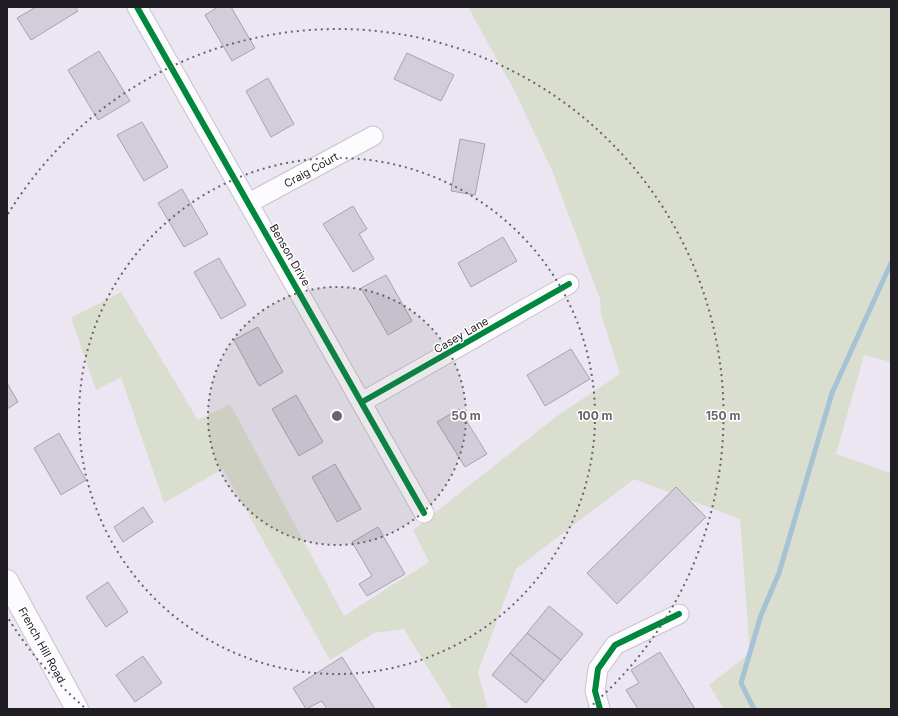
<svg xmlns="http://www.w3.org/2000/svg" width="898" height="716" font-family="Inter,sans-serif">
	<rect width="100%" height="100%" fill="#ece6f2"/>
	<path fill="#dadece" d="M468 7H891V362L864 355 836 454 891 473V709H724L709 685 750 653 740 519 634 479 516 569 478 672 488 709H453L404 629 374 633 330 660 223 469 164 503 121 377 96 390 71 318 121 292 198 420 230 404 344 616 429 562 413 530 557 416 620 374 601 314 600 299 551 168 515 92Z"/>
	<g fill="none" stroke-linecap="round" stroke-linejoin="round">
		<path stroke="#a5c3d5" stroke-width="5" d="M754 709 741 683 761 615 779 573 832 393 891 263"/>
	</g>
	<path fill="#d3cdda" stroke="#a7a3ac" d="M36 7H75L78 11 31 40 17 18Z
		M218 7H231L255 48 232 61 205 15Z
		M99 51 130 101 98 120 68 70Z
		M407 53 454 75 441 101 394 79Z
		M268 78 294 124 271 137 246 91Z
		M142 122 168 167 144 181 117 135Z
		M460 139 485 144 475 195 451 191Z
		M182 189 208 234 184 247 158 203Z
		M353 206 367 229 359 234 374 259 353 272 323 224Z
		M503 237 517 261 471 287 458 263Z
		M219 258 246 305 221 319 194 272Z
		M386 275 412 321 388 335 361 288Z
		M258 327 283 372 259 386 234 340Z
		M571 349 590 379 545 406 527 375Z
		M7 383 18 402 7 409Z
		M296 395 323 442 299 456 272 409Z
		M459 409 487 454 465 467 437 422Z
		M59 433 86 480 61 495 34 448Z
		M335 464 361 509 337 522 312 477Z
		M676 487 706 517 617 604 587 573Z
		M143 507 153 522 123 542 114 527Z
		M378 527 405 574 367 596 359 584 372 576 352 542Z
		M108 582 128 612 106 627 86 597Z
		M549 606 583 634 561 660 527 633Z
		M527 633 561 660 544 681 510 653Z
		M660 652 695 709H638L626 690 639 683 631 670Z
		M510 653 544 681 526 703 492 675Z
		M143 656 162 683 135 702 116 675Z
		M342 657 375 709H327L322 701 306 709 293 688Z"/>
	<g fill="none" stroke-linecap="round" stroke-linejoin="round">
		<defs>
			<path id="minor" d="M137 7 424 513
				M249 203 373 136
				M362 402 569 284
				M600 709 595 691 598 669 615 645 679 614"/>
			<path id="secondary" d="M7 581 77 709"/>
		</defs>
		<use href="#minor" stroke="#c7c3cc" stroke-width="21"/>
		<use href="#secondary" stroke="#c7c3cc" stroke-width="24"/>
		<use href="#minor" stroke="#fcfbfd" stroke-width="19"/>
		<use href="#secondary" stroke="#fcfbfd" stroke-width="22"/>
		<defs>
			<path id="cycleway" d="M137 7 424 513
				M362 402 569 284
				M600 709 595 691 598 669 615 645 679 614"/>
		</defs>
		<use href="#cycleway" stroke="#fff" stroke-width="8"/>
		<use href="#cycleway" stroke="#00873e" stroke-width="6"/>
	</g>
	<circle cx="337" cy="416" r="129" fill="#68636d" fill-opacity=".12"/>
	<g fill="none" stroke="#68636d" stroke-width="2" stroke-dasharray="2 4">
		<circle cx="337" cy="416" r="129"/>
		<circle cx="337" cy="416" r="258"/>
		<path d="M84 707A386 386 0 0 1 8 618M8 214A386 386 0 1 1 590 707"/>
	</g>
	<g text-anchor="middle" stroke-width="3" stroke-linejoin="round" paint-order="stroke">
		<g font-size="11" fill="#211d25" stroke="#fff">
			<text transform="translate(311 170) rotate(-29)" y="4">Craig Court</text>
			<text transform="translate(290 255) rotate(60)" y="4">Benson Drive</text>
			<text transform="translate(461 335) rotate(-30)" y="4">Casey Lane</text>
			<text transform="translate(42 645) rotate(61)" y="4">French Hill Road</text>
		</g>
	</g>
	<circle cx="337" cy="416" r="6" fill="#68636d" stroke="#fff" stroke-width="2"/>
	<g font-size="12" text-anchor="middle" font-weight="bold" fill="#68636d" stroke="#fff" stroke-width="3" stroke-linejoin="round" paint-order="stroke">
		<text x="466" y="420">50 m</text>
		<text x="595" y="420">100 m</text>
		<text x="723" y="420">150 m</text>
	</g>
	<rect width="898" height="716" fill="none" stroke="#211d25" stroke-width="16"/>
</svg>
